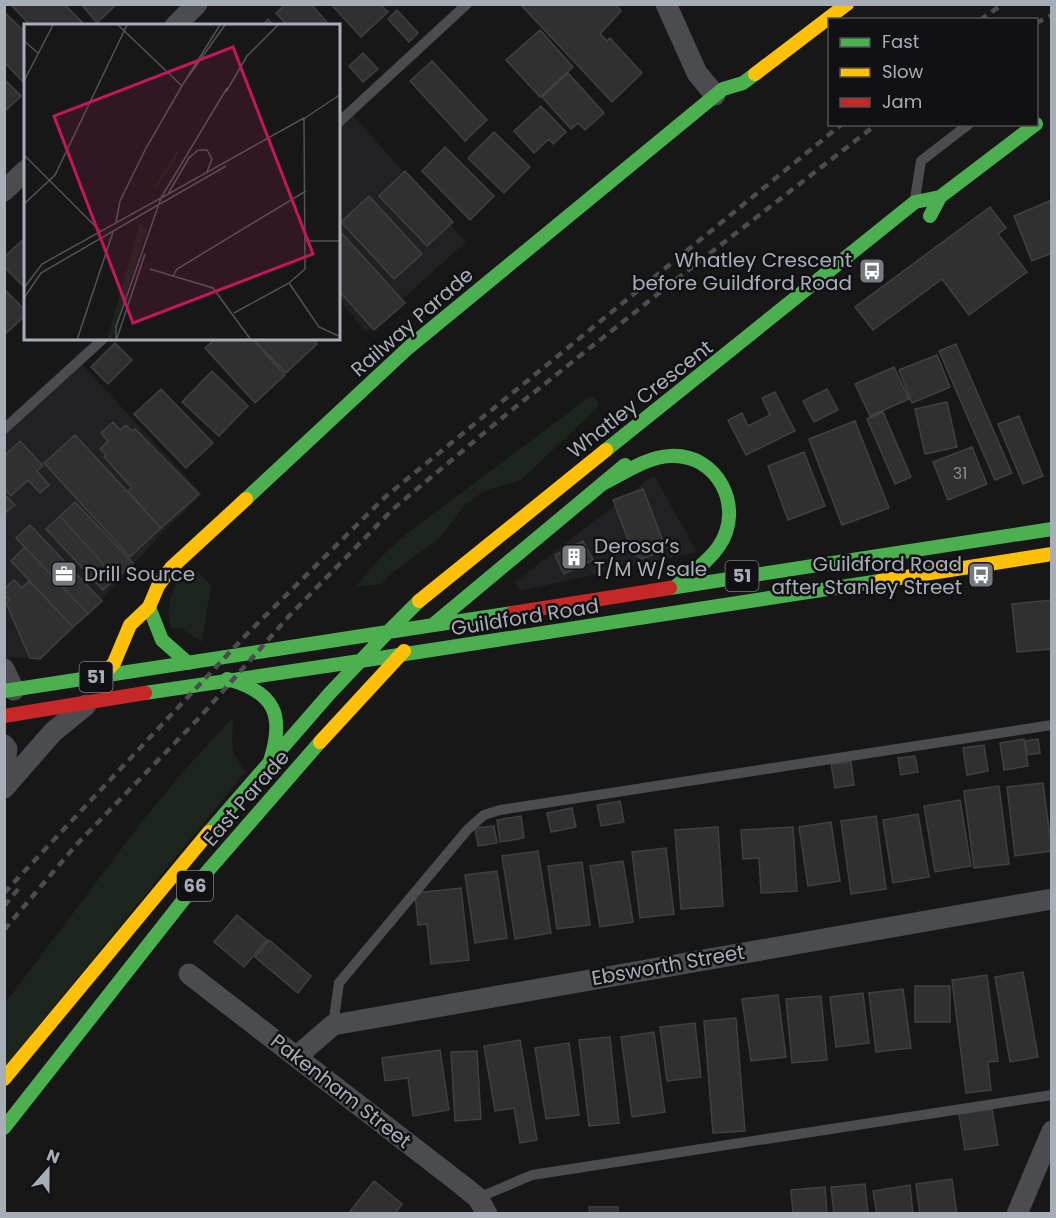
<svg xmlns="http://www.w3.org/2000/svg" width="1056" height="1218" font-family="Poppins,sans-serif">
	<rect width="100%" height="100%" fill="#171717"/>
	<path fill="#212123" d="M350 112 466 242 366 332 339 300V122Z
		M79 361 202 494 164 531 101 600 40 659 17 657 5 659V429Z
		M654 475 697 552 519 591 515 582Z"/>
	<path fill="#1d241e" d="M591 396 599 403 597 408 521 480 484 491 464 506 440 538 393 572 381 584 355 587 384 554 409 532Z
		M194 569 211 585 202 642 181 628H171C165 607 172 578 194 569Z
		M233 717C233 738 228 756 246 771L5 1067 4 1005 140 824 181 774Z"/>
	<path fill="#303031" stroke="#3f4043" stroke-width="1.5" d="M10 4H64L86 26H31Z
		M81 4H117L97 23Z
		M286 4H311L330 26H288L276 13Z
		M331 4H380L388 12 361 37Z
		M615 4 621 11 600 34 607 41 610 38 642 73 612 102 521 5Z
		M397 10 418 33 409 42 388 19Z
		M4 12 26 33 23 82 4 62Z
		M268 19 274 26H261Z
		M540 30 573 67 540 97 506 60Z
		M363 53 378 69 363 82 349 66Z
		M432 61 487 120 465 141 410 81Z
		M568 73 604 113 585 130 578 123 571 129 542 97Z
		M4 79 21 96 4 112Z
		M541 106 566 132 553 144 549 139 534 153 514 131Z
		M494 132 530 167 504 193 468 158Z
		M445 147 494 196 470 220 422 171Z
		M405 171 453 222 427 246 379 196Z
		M369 196 422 254 394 279 341 222Z
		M1052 200V253L1032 261 1014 216Z
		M990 207 1006 228 998 234 1027 272 969 315 942 279 873 330 855 307Z
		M339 230 405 303 374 330 339 291Z
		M26 237V289L4 267V257Z
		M4 289 26 311V315L4 335Z
		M215 339H252L285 375 255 403 205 348Z
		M253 339H313L317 344 286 373Z
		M115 343 132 360 108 384 91 367Z
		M956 344 1012 473 995 480 939 351Z
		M937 355 950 387 912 403 899 370Z
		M894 367 909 399 870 416 855 384Z
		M212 371 248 406 219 436 182 402Z
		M161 389 213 443 186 468 134 414Z
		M827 389 838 410 814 422 803 401Z
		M775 392 795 431 746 455 728 420 742 413 748 426 770 415 762 398Z
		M947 402 957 447 925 454 915 409Z
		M883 412 911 477 895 484 867 419Z
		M1019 416 1043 476 1023 484 998 424Z
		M855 421 889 508 842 525 809 439Z
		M113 422 120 430 126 425 132 431 135 429 199 494 161 528 128 491 132 488 104 457 106 455 100 449 108 441 101 433Z
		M75 435 161 528 130 557 44 463Z
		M20 441 43 466 37 471 49 485 40 493 28 480 11 496 4 489V456Z
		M972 447 987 484 948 500 933 462Z
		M804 452 825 506 788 520 768 466Z
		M643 489 666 549 642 559 633 553 613 500Z
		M4 494 15 505 4 514Z
		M75 502 133 563 116 578 60 516Z
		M60 516 116 578 103 590 46 529Z
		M30 525 102 601 88 614 16 538Z
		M583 541 593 560 564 574 555 555Z
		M25 547 88 614 73 627 11 561Z
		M14 580 22 588 29 581 73 627 40 659 30 658 6 603 9 600 4 595V589Z
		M1052 600V649L1017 652 1012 604Z
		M1024 739 1028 766 1004 770 1000 743Z
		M1038 739 1040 753 1027 755 1025 741Z
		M984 745 988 771 967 775 963 748Z
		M915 756 918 772 901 775 898 758Z
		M851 762 854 785 835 788 831 764Z
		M1043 783 1052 851 1015 856 1007 787Z
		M999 786 1009 864 974 868 964 791Z
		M960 800 971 866 935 872 924 806Z
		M620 801 624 822 601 826 597 805Z
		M572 808 576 827 551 832 547 813Z
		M918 814 929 877 893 883 883 820Z
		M521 816 524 838 500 842 497 820Z
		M876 816 886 889 851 894 841 821Z
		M831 822 840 881 808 886 799 827Z
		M494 826 497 843 478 846 475 828Z
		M718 827 723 906 681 909 675 830Z
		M793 827 797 891 761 893 759 858 743 859 741 830Z
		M666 848 674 914 640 918 632 852Z
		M538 851 551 933 515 939 502 856Z
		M623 861 633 922 600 927 590 866Z
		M582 862 590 925 557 929 548 866Z
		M497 871 507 938 475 943 465 875Z
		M461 888 469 960 431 964 427 924 418 925 415 893Z
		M237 915 267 940 244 967 214 942Z
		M269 940 311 976 298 993 255 957Z
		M1023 972 1038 1057 1010 1062 995 977Z
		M987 975 998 1061 988 1062 991 1090 966 1093 952 980Z
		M915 986H950V1022H915Z
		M903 989 911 1048 876 1052 869 993Z
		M863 993 869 1043 836 1047 830 997Z
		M778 995 786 1057 751 1061 742 999Z
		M821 996 827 1060 792 1063 786 999Z
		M736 1018 745 1131 713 1133 704 1021Z
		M695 1023 701 1077 667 1081 660 1027Z
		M654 1032 665 1112 632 1117 621 1037Z
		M610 1037 619 1123 589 1126 579 1040Z
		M520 1040 537 1140 520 1143 514 1108 495 1111 484 1046Z
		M569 1043 579 1115 546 1119 535 1048Z
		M440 1050 449 1110 413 1116 408 1078 385 1081 382 1058Z
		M477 1051 481 1119 455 1121 451 1052Z
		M992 1109 998 1145 965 1150 959 1114Z
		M952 1179 957 1214H920L916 1184Z
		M374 1181 402 1204 395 1214H348Z
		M865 1184 868 1214H834L831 1187Z
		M910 1185 913 1214H877L873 1191Z
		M825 1187 827 1214H793L791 1190Z
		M589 1207H618V1214H590Z"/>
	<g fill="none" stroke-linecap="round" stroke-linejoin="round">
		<path stroke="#4b4c50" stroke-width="10" d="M339 122 467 4
			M915 199 921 161 969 124
			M4 429 103 339
			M333 1025 339 983 468 829 484 815 500 810 1052 725
			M478 1198 532 1175 1052 1095"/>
		<path stroke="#4b4c50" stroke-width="21" d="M666 4 697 73 715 95
			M175 26 197 4
			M4 191 26 170
			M4 669 14 690
			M4 745 7 749 4 770
			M4 788 53 732 86 705
			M189 974 462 1185 478 1198 487 1214
			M296 1057 333 1025 1052 899
			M1017 1214 1052 1131"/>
		<path stroke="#4caf50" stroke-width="14" d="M930 216 940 197 1036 124
			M606 450 915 202 940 197
			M602 484C623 474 646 457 670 456 718 453 745 508 719 546 708 563 689 574 675 587
			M246 499 408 348 723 89 743 83 755 74
			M670 588 1052 529
			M149 607 162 640 188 663
			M434 624 625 465
			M360 661 880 581
			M227 679C275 692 285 715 270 761
			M4 691 388 632 419 601
			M145 693 360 661
			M209 832 330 693 388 632 512 613
			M4 1128 192 889 320 742"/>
		<path stroke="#ffc107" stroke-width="14" d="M755 74 847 4
			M880 581 1052 554
			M419 601 606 450
			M101 677 114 663 130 625 149 607 158 586 171 568 246 499
			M320 742 404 651
			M4 1079 209 832"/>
		<path stroke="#c62828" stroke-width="14" d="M512 613 670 588
			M4 716 145 693"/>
		<path stroke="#4b4c4f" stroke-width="4.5" stroke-dasharray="8 6" stroke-linecap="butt" d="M980 20 1003 4
			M1036 23 1052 15
			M4 893 246 635 385 497 842 124
			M4 906 19 888
			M4 930 76 845 199 718 290 615 393 509 508 413 678 278 877 124"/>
	</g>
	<defs>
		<symbol id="bus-square" viewBox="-11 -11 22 22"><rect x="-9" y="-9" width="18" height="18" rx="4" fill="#757980" stroke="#111113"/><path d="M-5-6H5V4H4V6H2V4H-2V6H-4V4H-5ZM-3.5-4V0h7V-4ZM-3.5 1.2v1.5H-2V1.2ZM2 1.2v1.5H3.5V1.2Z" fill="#fff"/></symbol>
		<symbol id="building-square" viewBox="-11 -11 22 22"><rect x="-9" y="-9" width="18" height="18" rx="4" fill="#757980" stroke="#111113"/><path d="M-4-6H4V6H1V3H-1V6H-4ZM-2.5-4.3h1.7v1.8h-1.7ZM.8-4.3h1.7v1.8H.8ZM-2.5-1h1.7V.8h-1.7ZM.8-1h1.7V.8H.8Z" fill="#fff"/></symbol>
		<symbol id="office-square" viewBox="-11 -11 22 22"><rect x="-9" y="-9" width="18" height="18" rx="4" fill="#757980" stroke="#111113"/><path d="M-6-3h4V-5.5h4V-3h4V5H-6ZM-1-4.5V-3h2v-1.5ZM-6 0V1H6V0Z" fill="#fff"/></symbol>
	</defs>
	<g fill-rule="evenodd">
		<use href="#bus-square" x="857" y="256" width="30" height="30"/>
		<use href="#building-square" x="559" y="542" width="30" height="30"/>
		<use href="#office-square" x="49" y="559" width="30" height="30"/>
		<use href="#bus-square" x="966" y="560" width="30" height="30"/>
	</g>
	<g text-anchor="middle" stroke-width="5" stroke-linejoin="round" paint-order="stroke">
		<g font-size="16" fill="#8a8e96">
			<text x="960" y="479">31</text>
		</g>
		<g fill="#111113" stroke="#7b7f86" stroke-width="1.5">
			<rect x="725.5" y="561" width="33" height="30" rx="4.5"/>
			<rect x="79.5" y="662" width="33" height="30" rx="4.5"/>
			<rect x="177" y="871" width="36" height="30" rx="4.5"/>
		</g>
		<g font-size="18" font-weight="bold" fill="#a8aeb8">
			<text x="742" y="582">51</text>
			<text x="96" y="683">51</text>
			<text x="195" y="892">66</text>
		</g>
		<g font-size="20" fill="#a8aeb8" stroke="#111113" text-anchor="end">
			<text x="852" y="267">Whatley Crescent<tspan x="852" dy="23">before Guildford Road</tspan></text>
			<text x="594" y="553" text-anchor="start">Derosa’s<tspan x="594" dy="23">T/M W/sale</tspan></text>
			<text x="962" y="571">Guildford Road<tspan x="962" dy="23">after Stanley Street</tspan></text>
			<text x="84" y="581" text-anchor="start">Drill Source</text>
		</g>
		<g font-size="20" fill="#a8aeb8" stroke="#111113">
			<text transform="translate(412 322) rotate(-41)" y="7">Railway Parade</text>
			<text transform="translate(640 399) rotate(-38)" y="7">Whatley Crescent</text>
			<text transform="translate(525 617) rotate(-9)" y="7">Guildford Road</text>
			<text transform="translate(246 798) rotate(-49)" y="7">East Parade</text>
			<text transform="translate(668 965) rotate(-10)" y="7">Ebsworth Street</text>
			<text transform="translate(341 1091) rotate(38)" y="7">Pakenham Street</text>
		</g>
	</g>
	<g transform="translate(24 24)">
		<rect width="316" height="316" fill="#171717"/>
		<path d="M157 121 150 139 129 168 134 156ZM116 199 122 207 88 316H83Z" fill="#1d241e"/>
		<path fill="none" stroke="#515357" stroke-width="1.5" d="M94 1 158 62M0 17 14 29M0 57 29 1M159 60 196 1M202 68 223 32 254 1M278 96 317 70M0 131 77 208M164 135 174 126H183L188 135 183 148M144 170 166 132M0 180 31 151 103 1M136 180 202 142M92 198 96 177 122 124 159 60 201 1M282 217H317M126 245 189 264 227 316M149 252 153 245 282 167M265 259 295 303 317 313M0 264 18 240 137 174 203 64M0 274 17 249 134 181M210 289 265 259 281 245 280 94M93 314 121 230M53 316 89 208M92 316V303L137 174 280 94"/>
		<path fill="#c2185b" fill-opacity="0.15" stroke="#c2185b" stroke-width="3" d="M209 23 289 230 109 299 30 92Z"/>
		<rect width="316" height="316" fill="none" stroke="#a8aeb8" stroke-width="3"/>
	</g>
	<rect width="1056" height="1218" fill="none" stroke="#a8aeb8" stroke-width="12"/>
	<rect x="828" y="18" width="210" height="108" fill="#111113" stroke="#4d5055" stroke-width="1.5"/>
	<rect x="840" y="38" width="30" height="9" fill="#4caf50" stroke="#4d5055" stroke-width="1.5"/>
	<text x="882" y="48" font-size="18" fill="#a8aeb8">Fast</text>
	<rect x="840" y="68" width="30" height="9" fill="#ffc107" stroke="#4d5055" stroke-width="1.5"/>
	<text x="882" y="78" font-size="18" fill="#a8aeb8">Slow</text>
	<rect x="840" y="98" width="30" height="9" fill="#c62828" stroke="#4d5055" stroke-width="1.5"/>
	<text x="882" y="108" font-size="18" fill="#a8aeb8">Jam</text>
	<g transform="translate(48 1170) rotate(21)" stroke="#111113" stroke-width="4.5" paint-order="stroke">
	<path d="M0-4.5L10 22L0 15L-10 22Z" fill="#a8aeb8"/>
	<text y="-9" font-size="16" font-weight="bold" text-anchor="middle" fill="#a8aeb8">N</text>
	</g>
</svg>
